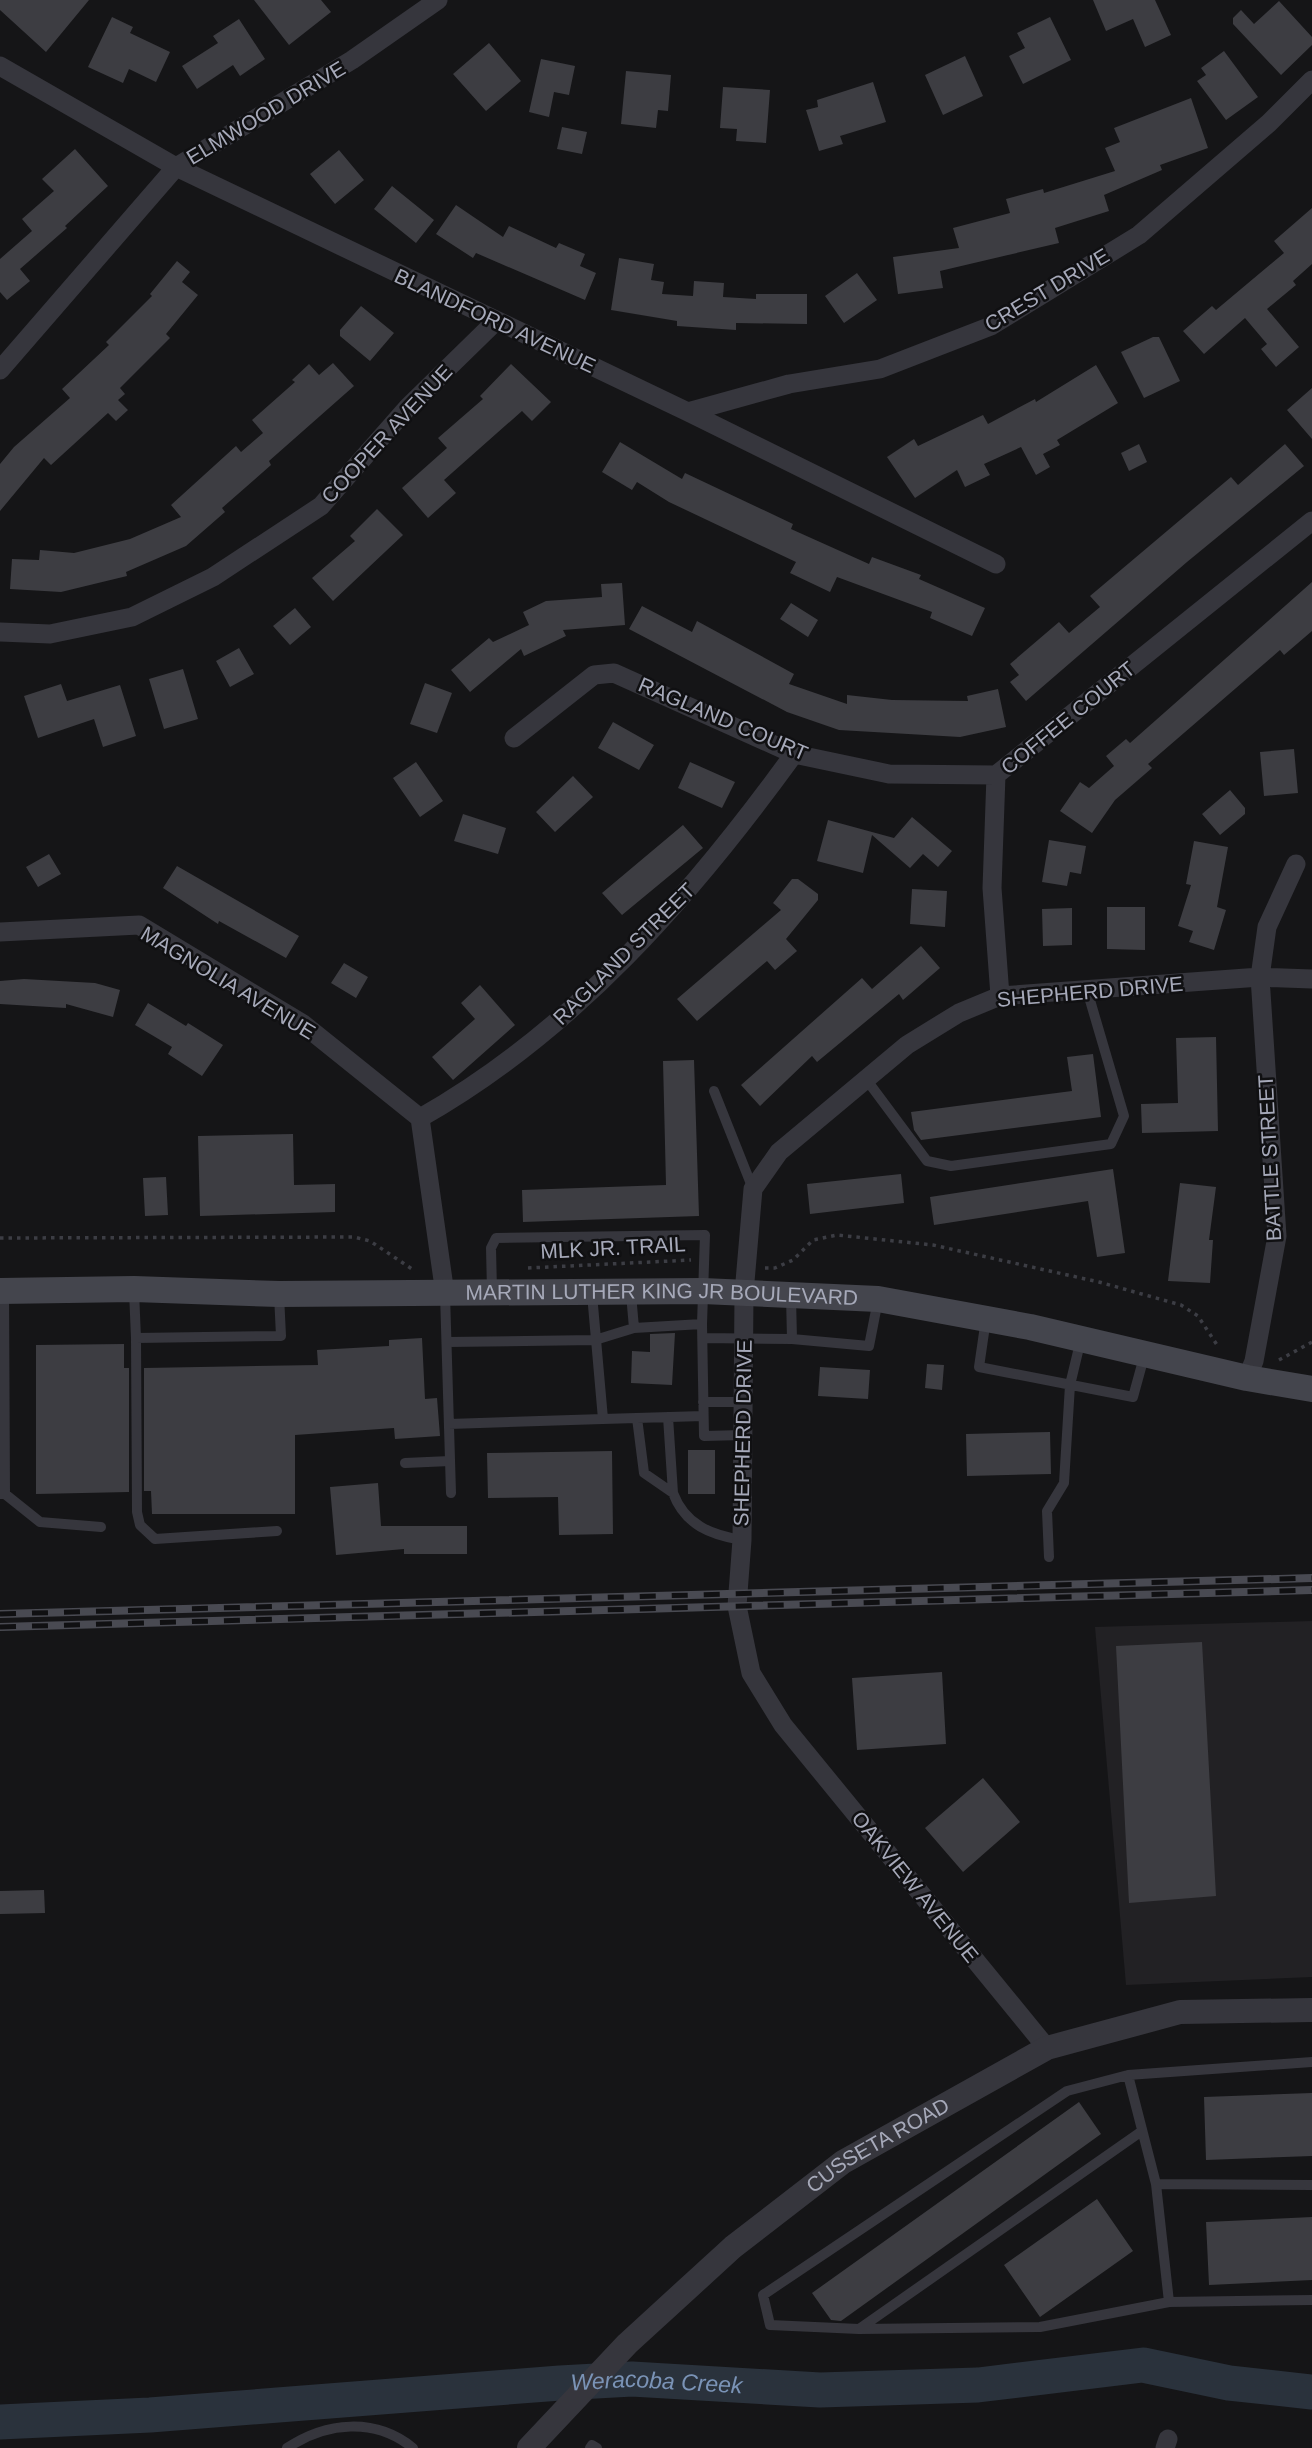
<svg xmlns="http://www.w3.org/2000/svg" width="1312" height="2448" font-family="Helvetica,sans-serif">
	<rect width="100%" height="100%" fill="#151517"/>
	<path fill="#222124" d="M1312 1621V1977L1126 1985 1095 1627Z"/>
	<g fill="none" stroke-linecap="round" stroke-linejoin="round">
		<path stroke="#2a323c" stroke-width="35" id="s1" d="M0 2422 150 2415 560 2383 632 2379 820 2390 978 2385 1143 2365 1229 2383 1312 2392"/>
	</g>
	<path fill="#3d3d42" d="M0 0H89L46 52 0 10Z
		M254 0H321L331 12 289 45Z
		M1093 0H1155L1171 35 1145 47 1133 19 1106 31Z
		M1279 1 1312 37V45L1281 75 1233 24V18L1241 10 1254 24Z
		M112 17 133 27 130 33 170 52 156 82 129 69 123 83 88 67Z
		M1050 17 1071 60 1023 84 1009 56 1025 48 1017 33Z
		M239 19 265 59 240 76 233 65 197 89 182 66 218 43 213 36Z
		M489 43 521 81 486 111 453 74Z
		M1224 51 1258 97 1226 120 1197 81 1206 75 1201 68Z
		M965 56 983 96 943 115 925 75Z
		M541 59 575 66 569 95 554 92 549 117 529 112Z
		M626 71 671 75 668 111 658 110 656 128 621 124Z
		M873 82 886 122 840 136 843 144 819 151 806 110 818 107 817 100Z
		M723 87 770 90 766 143 736 141 737 129 720 128Z
		M1191 98 1208 148 1160 165 1162 170 1104 195 1109 211 1055 228 1059 243 940 271 943 288 898 294 893 257 959 248 953 228 1010 213 1006 199 1043 189 1044 193 1115 171 1105 148 1120 142 1114 128Z
		M562 127 587 132 582 154 557 149Z
		M75 149 108 186 65 226 67 228 20 269 30 281 7 300 0 292V259L32 231 22 219 54 191 42 179Z
		M339 150 364 180 335 204 310 174Z
		M392 186 434 220 416 243 374 209Z
		M456 205 503 237 509 226 556 248 559 243 585 254 580 266 596 273 585 300 476 253 473 258 436 234Z
		M1312 208V264L1293 281 1296 285 1267 309 1299 347 1276 367 1261 349 1267 344 1245 318 1204 354 1183 331 1212 306 1216 310 1284 253 1274 241Z
		M619 258 654 264 651 280 664 282 662 294 693 296 694 281 724 283 723 297 756 299V294H807V324L736 323V330L677 326V321L611 310Z
		M177 261 190 272 182 282 198 295 166 334 170 338 120 388 125 394 118 400 128 410 116 421 108 413 51 465 44 458 0 511V464L14 447 70 398 62 389 109 345 106 342 152 296 150 294Z
		M857 273 877 300 844 323 825 296Z
		M361 306 394 333 370 361 340 336V330Z
		M1153 337H1159L1180 381 1144 398 1121 352Z
		M333 363 354 386 269 461 271 465 222 508 225 512 186 546 126 572 127 576 61 592 10 589 12 559 39 560 40 550 74 553 130 539 181 517 171 505 236 446 241 452 263 433 252 420 295 382 292 380 309 364 319 375Z
		M511 364 551 402 532 421 522 411 444 480 456 493 428 518 402 488 447 448 438 438 483 399 480 396Z
		M1096 365 1118 403 1057 440 1060 445 1043 454 1050 467 1036 475 1021 447 984 464 990 475 965 487 957 470 915 498 887 457 914 439 918 446 983 415 988 424 1035 399 1036 402Z
		M1312 388V439L1287 410Z
		M620 442 682 479 685 473 793 524 791 529 869 564 872 557 921 575 919 579 985 608 972 636 930 618 932 612 837 577 830 592 790 573 796 562 669 502 637 482 632 490 602 472Z
		M1139 444 1147 462 1129 471 1121 453Z
		M1285 444 1304 466 1187 562 1026 701 1010 682 1019 675 1010 664 1059 622 1069 633 1100 607 1090 596 1231 477 1238 485Z
		M377 509 403 535 333 601 312 578 355 541 350 536Z
		M1312 582V631L1284 655 1280 650 1148 764 1152 768 1115 800 1092 833 1060 811 1080 782 1089 788 1114 766 1106 756 1126 739 1130 743Z
		M622 583 625 625 563 630 566 636 524 656 521 649 470 692 451 670 489 638 493 642 529 625 523 612 546 601 602 597 601 584Z
		M791 603 818 620 808 637 780 619Z
		M642 606 692 632 697 621 794 674 789 684 847 704V695L892 700 968 701 967 696 998 689 1006 727 960 737 839 730 787 712 629 629Z
		M295 608 311 627 290 645 273 626Z
		M239 648 254 674 230 687 216 661Z
		M183 669 198 719 164 729 149 679Z
		M425 683 452 693 437 733 410 724Z
		M61 684 67 701 120 685 136 736 103 747 94 719 38 738 24 696Z
		M613 722 654 745 639 770 598 748Z
		M1294 749 1298 793 1264 796 1260 752Z
		M416 762 443 801 420 817 393 778Z
		M690 762 735 782 722 808 678 788Z
		M573 776 593 797 555 832 536 812Z
		M1230 790 1245 808V814L1220 835 1202 814Z
		M463 814 506 828 498 854 454 841Z
		M912 817 952 851 938 867 923 854 910 868 872 835 863 873 817 861 828 820 894 838Z
		M683 825 703 848 622 915 602 893Z
		M1049 840 1086 846 1081 874 1070 872 1067 886 1042 882Z
		M1194 841 1228 847 1217 907 1226 910 1214 950 1189 942 1193 931 1178 926 1191 885 1186 884Z
		M49 854 61 874 38 887 26 867Z
		M177 866 299 936 286 958 219 921 218 924 163 888Z
		M792 879H798L818 894V900L786 939 797 951 775 970 767 961 697 1021 677 999 781 910 773 903Z
		M912 889 947 891 945 927 910 924Z
		M1107 907H1145V950L1107 949Z
		M1072 908V945L1043 946 1042 909Z
		M921 946 940 968 903 1000 899 994 817 1062 812 1056 760 1106 741 1085 862 978 872 989Z
		M344 963 368 977 356 998 331 983Z
		M24 979 95 983 120 990 113 1017 66 1004V1008L0 1004V981Z
		M480 985 515 1025 453 1080 432 1057 475 1019 461 1003Z
		M148 1003 186 1026 188 1023 223 1045 202 1076 168 1054 172 1047 135 1025Z
		M1216 1037 1218 1131 1142 1133 1141 1104 1178 1103 1176 1038Z
		M1093 1054 1101 1117 921 1140 914 1130 911 1112 1072 1091 1067 1057Z
		M694 1060 699 1216 523 1222 522 1190 666 1185 663 1061Z
		M293 1134 294 1185 335 1184V1212L200 1216 198 1136Z
		M1113 1169 1125 1253 1097 1257 1088 1201 934 1225 930 1197Z
		M901 1174 904 1203 810 1214 807 1184Z
		M166 1177 168 1215 145 1216 143 1178Z
		M1180 1183 1216 1187 1209 1240H1213L1210 1283 1168 1281Z
		M675 1333 672 1385 631 1383 632 1351 650 1352V1334Z
		M422 1338 425 1399 437 1398 440 1436 395 1439 394 1428 295 1435V1514H152L151 1491H144V1368L318 1365 317 1350 389 1346V1340Z
		M124 1344V1368H129V1492L36 1494V1345Z
		M927 1364 944 1365 942 1390 925 1388Z
		M820 1367 870 1370 868 1399 818 1396Z
		M1050 1432 1051 1474 967 1476 966 1434Z
		M688 1450H715V1494H688Z
		M612 1451 613 1534 559 1535 558 1497 488 1498 487 1453Z
		M378 1483 381 1526H467V1554H404V1549L336 1555 330 1487Z
		M1202 1642 1216 1896 1129 1903 1116 1646Z
		M942 1672 946 1744 857 1750 852 1678Z
		M983 1778 1020 1822 963 1872 925 1828Z
		M44 1890 45 1913 0 1914V1891Z
		M1312 2093V2156L1206 2160 1204 2097Z
		M1079 2102 1101 2134 841 2321 831 2320 812 2293Z
		M1097 2199 1133 2251 1040 2317 1004 2265Z
		M1312 2217V2280L1209 2285 1206 2222Z"/>
	<g fill="none" stroke-linecap="round" stroke-linejoin="round">
		<path stroke="#3c3d44" stroke-width="3.5" stroke-dasharray="3.5 5" stroke-linecap="butt" d="M0 1238 354 1237 370 1241 412 1269
			M528 1268 691 1260
			M765 1268H775L793 1260 813 1240 837 1235 933 1245 1099 1282 1181 1305 1198 1316 1219 1348
			M1279 1360 1312 1342"/>
		<path stroke="#36363d" stroke-width="10" d="M866 1079 927 1161 951 1166 1111 1144 1124 1116 1087 990
			M714 1091 753 1189
			M4 1291 5 1494
			M134 1291 136 1338 281 1336 279 1295
			M492 1291 491 1248 496 1238 705 1235 702 1324 634 1328 631 1294
			M445 1294 451 1493
			M791 1297 792 1339
			M986 1319 979 1367 1133 1397 1144 1357
			M702 1324 704 1436 743 1435
			M136 1338 137 1512 140 1525 155 1539 277 1531
			M703 1338 792 1339 869 1346 878 1300
			M448 1342 595 1340 634 1328
			M703 1402H744
			M668 1417 673 1493C685 1525 711 1535 742 1540
			M637 1418 644 1473 673 1493
			M603 1419 703 1416
			M449 1424 603 1419 592 1294
			M405 1463 450 1461
			M1 1494H5L40 1522 101 1527
			M1049 1557 1047 1511 1064 1483 1070 1385 1081 1339
			M1128 2075 1312 2062
			M1156 2184 1169 2302
			M1312 2185 1156 2184 1128 2075 1067 2091 763 2295 770 2325 859 2329 1040 2327 1169 2302 1312 2300
			M859 2329 1142 2131
			M287 2448C326 2422 375 2417 413 2448
			M590 2448 592 2445 597 2448"/>
		<path stroke="#36363d" stroke-width="19" d="M0 66 176 167 688 412 996 564
			M0 370 176 167 352 60 438 0
			M688 412 789 384 880 369 991 326 1139 235 1269 123 1312 80
			M0 632 50 634 132 617 213 577 321 506 408 407 495 322
			M514 738 594 675 614 673 794 754 889 774 996 775
			M0 932 139 925 303 1024 420 1118 445 1294
			M1000 996 992 888 996 775 1312 521
			M420 1118C574 1031 691 896 794 754
			M1247 1378 1254 1361 1277 1236 1260 977 1267 927 1296 864
			M1047 2048 783 1725 751 1673 737 1606 742 1540 744 1293 753 1189 779 1152 907 1045 959 1013 1000 996 1260 977 1312 979
			M1165 2448 1168 2439"/>
		<path stroke="#36363d" stroke-width="24" id="s2" d="M529 2448 627 2344 733 2247 843 2162 1047 2048 1180 2012 1312 2010"/>
		<path stroke="#44454d" stroke-width="26" id="s3" d="M0 1291 134 1289 279 1294 703 1291 878 1299 1030 1327 1247 1378 1312 1389"/>
		<defs>
			<path id="rail" d="M0 1614 1312 1578
				M0 1627 1312 1590"/>
		</defs>
		<use href="#rail" stroke="#494a52" stroke-width="8"/>
		<use href="#rail" stroke="#101012" stroke-width="5" stroke-dasharray="16" stroke-linecap="butt"/>
	</g>
	<g text-anchor="middle" stroke-width="5" stroke-linejoin="round" paint-order="stroke">
		<g font-size="21" fill="#a6a9b9" stroke="#101012">
			<text transform="translate(266 113) rotate(-31)" y="7">ELMWOOD DRIVE</text>
			<text transform="translate(1047 290) rotate(-31)" y="7">CREST DRIVE</text>
			<text transform="translate(495 321) rotate(25)" y="7">BLANDFORD AVENUE</text>
			<text transform="translate(387 434) rotate(-47)" y="7">COOPER AVENUE</text>
			<text transform="translate(1068 718) rotate(-39)" y="7">COFFEE COURT</text>
			<text transform="translate(723 719) rotate(23)" y="7">RAGLAND COURT</text>
			<text transform="translate(624 954) rotate(-45)" y="7">RAGLAND STREET</text>
			<text transform="translate(228 983) rotate(31)" y="7">MAGNOLIA AVENUE</text>
			<text transform="translate(1090 992) rotate(-5)" y="7">SHEPHERD DRIVE</text>
			<text transform="translate(1270 1158) rotate(-93)" y="7">BATTLE STREET</text>
			<text transform="translate(613 1248) rotate(-3)" y="7">MLK JR. TRAIL</text>
			<text dy="7" stroke="none"><textPath href="#s3" startOffset="662">MARTIN LUTHER KING JR BOULEVARD</textPath></text>
			<text transform="translate(743 1433) rotate(-89)" y="7">SHEPHERD DRIVE</text>
			<text transform="translate(915 1887) rotate(51)" y="7">OAKVIEW AVENUE</text>
			<text dy="7" stroke="none"><textPath href="#s2" startOffset="464">CUSSETA ROAD</textPath></text>
		</g>
		<g font-size="23" font-style="italic" fill="#7a93b6" stroke="#101012">
			<text dy="8" stroke="none"><textPath href="#s1" startOffset="658">Weracoba Creek</textPath></text>
		</g>
	</g>
</svg>
